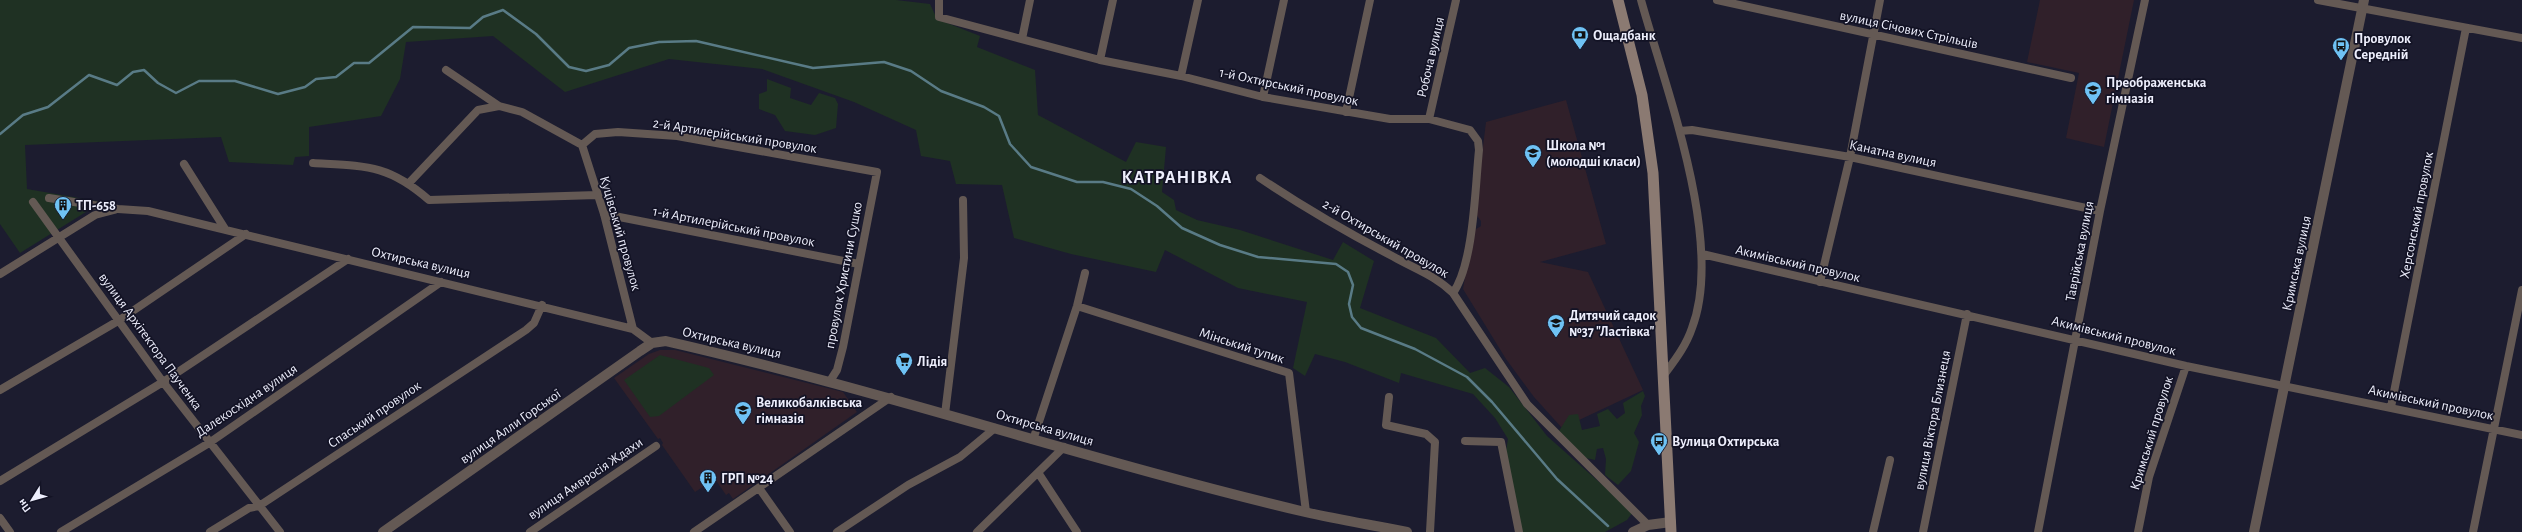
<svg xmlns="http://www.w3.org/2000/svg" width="2522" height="532" font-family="'Alegreya Sans',sans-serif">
	<rect width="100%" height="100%" fill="#1c1c2f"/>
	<path fill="#30202a" d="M2040 0H2134L2104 147 2066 138 2079 73 2027 62Z
		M1566 100 1606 244 1540 262 1588 272 1643 390 1562 428 1534 397 1506 359 1463 289 1473 231 1481 226V221L1475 213 1486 122Z
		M660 350H675L843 392 857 412 733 499 729 493 726 495 715 479 695 492 662 445 663 443 660 438 658 439 614 378 649 354Z"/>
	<path fill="#1f3123" d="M0 0H896L930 4 937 19 980 36 977 47 1035 70 1038 115 1126 162 1136 142 1166 147 1162 192 1174 200 1176 210 1197 220 1240 230 1333 260 1343 242 1374 261 1360 308 1436 338 1470 373 1485 368 1509 387 1547 436 1633 512 1627 520 1605 532H1521L1506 451 1508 439 1495 418 1473 394 1401 373 1399 383 1345 362 1315 354 1305 376 1293 368 1307 302 1238 288 1165 250 1156 272 1071 254 1014 238 1002 185 956 184 950 161 921 156 916 130 854 102 762 69 669 59 565 92 493 36 406 42 400 79 381 116 309 127V156L295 157 293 165 229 162 221 137 25 145 27 189 102 202 20 253 0 224Z
		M767 79 791 88 790 98 811 105 819 93 835 98 838 104 836 128 815 135 785 131 775 115 759 109V94L767 91Z
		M660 355 709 368 714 375 659 416 650 417 624 380Z
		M1643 391 1645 396 1641 406 1642 415 1634 433 1639 442 1631 471 1618 485 1605 475 1606 459 1603 448 1597 449 1595 460 1586 458 1559 431 1569 415 1578 414 1582 430 1600 426 1597 414 1608 409 1617 419 1625 413 1623 403Z"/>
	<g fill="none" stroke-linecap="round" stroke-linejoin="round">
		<path stroke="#597b86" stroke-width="2.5" d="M0 134 23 115 48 107 89 75 117 85 133 72 144 70 158 83 176 93 199 81H235L278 94 305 87 316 79 336 77 354 63H369L413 27 470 28 483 17 503 10 536 34 569 67 586 71 609 65 629 48 659 42 696 41 813 68 884 62 911 71 941 91 984 107 999 116 1010 144 1031 167 1077 182H1103L1131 189 1157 206 1182 228 1220 245 1258 257 1336 264 1348 272 1353 285 1349 304 1352 317 1361 328 1415 349 1467 377 1492 402 1557 479 1608 526"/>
		<path stroke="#645954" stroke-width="8" d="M939 0V17L1100 60 1181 76 1263 97 1390 119H1429L1470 130 1478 141 1479 150C1475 188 1474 263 1453 293
			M1641 0C1665 87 1725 242 1692 328 1686 346 1675 360 1664 375
			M1717 0 2071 78
			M2318 0 2522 38
			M1022 39 1030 0
			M1100 60 1113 0
			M446 70 499 106 522 112 582 145 595 134 618 132 677 136 877 172 843 347 837 370 830 381
			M1181 76 1198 0
			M1263 97 1284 0
			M1346 112 1370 0
			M1429 119 1456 0
			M1680 131 1692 130 1850 157 2100 211
			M582 145 604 214 633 329
			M313 163C365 166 388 164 429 200L597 195
			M184 164 225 229
			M1260 178C1303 207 1348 233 1394 257 1415 269 1436 276 1453 293L1527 404 1648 525
			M409 183 478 110 499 106
			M49 198 118 209 148 211 633 329 652 343
			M33 202 163 382 280 532
			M604 214 859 264
			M1702 254 2186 366 2522 435
			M0 274 95 215 114 210
			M1820 282 1850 157 1880 0
			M1077 306 1289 373 1306 512
			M0 390 118 321 246 234
			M1389 397 1386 425 1426 434 1435 442 1430 532
			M2391 407 2466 28
			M945 414 964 258 963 200
			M1033 440 1077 306 1085 273
			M1465 441 1501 442 1519 532
			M1039 474 1077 532
			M0 481 163 382 348 259
			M759 488 790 532
			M0 518 10 532
			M61 532 209 443 441 282
			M210 532 249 508 259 506 526 330 534 323 542 305
			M530 532 656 446
			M694 532 891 397
			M837 532 908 485 960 457 995 428
			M977 532 1064 447
			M1873 532 1890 460
			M1923 532 1967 314
			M2038 532 2100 211 2145 0
			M2138 532 2149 477 2186 366
			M2473 532 2522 290"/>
		<path stroke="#645954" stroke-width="10" d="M383 532 640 351 652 343 666 341C881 390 1090 461 1305 512 1339 520 1373 525 1407 532
			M1633 532 1648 525 1671 522
			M2254 532 2364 0"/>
		<path stroke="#8b7a72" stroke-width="11" d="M1618 0 1642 95 1653 173 1671 532"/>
	</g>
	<defs>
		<symbol id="bank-pin" viewBox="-11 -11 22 30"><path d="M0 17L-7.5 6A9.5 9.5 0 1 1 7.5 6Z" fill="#6fc2f4" stroke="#131325"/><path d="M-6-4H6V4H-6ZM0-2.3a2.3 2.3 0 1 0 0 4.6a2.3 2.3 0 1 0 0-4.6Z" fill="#111"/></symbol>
		<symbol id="bus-pin" viewBox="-11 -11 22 30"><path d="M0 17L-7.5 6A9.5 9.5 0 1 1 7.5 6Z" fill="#6fc2f4" stroke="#131325"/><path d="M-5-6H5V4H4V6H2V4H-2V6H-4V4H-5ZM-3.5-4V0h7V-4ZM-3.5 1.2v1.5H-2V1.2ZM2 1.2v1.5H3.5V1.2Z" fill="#111"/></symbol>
		<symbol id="school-pin" viewBox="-11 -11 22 30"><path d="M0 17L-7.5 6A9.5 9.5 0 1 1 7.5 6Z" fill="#6fc2f4" stroke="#131325"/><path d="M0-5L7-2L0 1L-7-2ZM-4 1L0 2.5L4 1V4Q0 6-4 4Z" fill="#111"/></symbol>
		<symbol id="building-pin" viewBox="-11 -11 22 30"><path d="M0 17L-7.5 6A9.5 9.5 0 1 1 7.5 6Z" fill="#6fc2f4" stroke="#131325"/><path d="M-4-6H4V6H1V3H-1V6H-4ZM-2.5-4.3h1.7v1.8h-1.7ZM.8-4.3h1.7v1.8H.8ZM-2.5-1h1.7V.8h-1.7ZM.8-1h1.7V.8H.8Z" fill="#111"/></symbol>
		<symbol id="supermarket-pin" viewBox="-11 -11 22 30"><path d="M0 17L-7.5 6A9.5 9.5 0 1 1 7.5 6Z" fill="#6fc2f4" stroke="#131325"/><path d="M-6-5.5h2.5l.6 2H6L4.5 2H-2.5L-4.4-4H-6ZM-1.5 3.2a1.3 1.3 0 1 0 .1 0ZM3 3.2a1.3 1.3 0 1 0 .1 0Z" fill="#111"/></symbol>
	</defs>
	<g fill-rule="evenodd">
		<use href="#bank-pin" x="1570" y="25" width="20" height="27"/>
		<use href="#bus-pin" x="2331" y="36" width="20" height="27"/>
		<use href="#school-pin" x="2083" y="80" width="20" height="27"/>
		<use href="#school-pin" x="1523" y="143" width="20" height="27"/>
		<use href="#building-pin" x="53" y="195" width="20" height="27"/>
		<use href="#school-pin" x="1546" y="313" width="20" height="27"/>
		<use href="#supermarket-pin" x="894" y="351" width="20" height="27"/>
		<use href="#school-pin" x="733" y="400" width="20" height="27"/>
		<use href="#bus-pin" x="1649" y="431" width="20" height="27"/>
		<use href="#building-pin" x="698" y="468" width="20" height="27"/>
	</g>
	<g text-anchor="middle" stroke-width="3.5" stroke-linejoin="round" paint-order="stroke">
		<g font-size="14" fill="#edeefc" stroke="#131325">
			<text transform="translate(1909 29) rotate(12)" y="5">вулиця Січових Стрільців</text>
			<text transform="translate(1430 57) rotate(-77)" y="5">Робоча вулиця</text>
			<text transform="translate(1289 86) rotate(12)" y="5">1-й Охтирський провулок</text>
			<text transform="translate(735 135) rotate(9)" y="5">2-й Артилерійський провулок</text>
			<text transform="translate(1893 153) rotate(12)" y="5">Канатна вулиця</text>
			<text transform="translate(2416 215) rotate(-79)" y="5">Херсонський провулок</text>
			<text transform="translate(734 226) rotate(11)" y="5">1-й Артилерійський провулок</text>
			<text transform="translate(621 233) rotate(74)" y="5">Куцівський провулок</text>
			<text transform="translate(1386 238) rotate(30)" y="5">2-й Охтирський провулок</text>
			<text transform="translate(2079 251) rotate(-79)" y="5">Таврійська вулиця</text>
			<text transform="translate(421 262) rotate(13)" y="5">Охтирська вулиця</text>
			<text transform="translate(1798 263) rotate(13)" y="5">Акимівський провулок</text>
			<text transform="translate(2296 263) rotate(-78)" y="5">Кримська вулиця</text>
			<text transform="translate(843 275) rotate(-79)" y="5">провулок Христини Сушко</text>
			<text transform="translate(2114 335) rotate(14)" y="5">Акимівський провулок</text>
			<text transform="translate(151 341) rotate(54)" y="5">вулиця Архітектора Паученка</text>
			<text transform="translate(732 342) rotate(13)" y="5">Охтирська вулиця</text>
			<text transform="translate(1242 345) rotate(18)" y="5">Мінський тупик</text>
			<text transform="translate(246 400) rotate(-34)" y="5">Далекосхідна вулиця</text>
			<text transform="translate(2431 402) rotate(12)" y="5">Акимівський провулок</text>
			<text transform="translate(374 414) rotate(-34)" y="5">Спаський провулок</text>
			<text transform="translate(1932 420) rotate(-79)" y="5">вулиця Віктора Близнеця</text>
			<text transform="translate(510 426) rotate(-35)" y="5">вулиця Алли Горської</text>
			<text transform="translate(1045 427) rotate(16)" y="5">Охтирська вулиця</text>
			<text transform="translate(2151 433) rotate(-73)" y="5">Кримський провулок</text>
			<text transform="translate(585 478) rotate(-34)" y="5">вулиця Амвросія Ждахи</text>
		</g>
		<g font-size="14" font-weight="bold" fill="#edeefc" stroke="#131325" text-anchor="start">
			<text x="1593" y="40">Ощадбанк</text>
			<text x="2354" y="43">Провулок<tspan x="2354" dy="16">Середній</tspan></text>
			<text x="2106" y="87">Преображенська<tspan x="2106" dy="16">гімназія</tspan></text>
			<text x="1546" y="150">Школа №1<tspan x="1546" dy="16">(молодші класи)</tspan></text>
			<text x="76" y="210">ТП-658</text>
			<text x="1569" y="320">Дитячий садок<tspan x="1569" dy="16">№37 "Ластівка"</tspan></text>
			<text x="917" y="366">Лідія</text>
			<text x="756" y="407">Великобалківська<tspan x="756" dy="16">гімназія</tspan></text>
			<text x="1672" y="446">Вулиця Охтирська</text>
			<text x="721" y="483">ГРП №24</text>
		</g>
		<g font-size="18" font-weight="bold" letter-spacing="1" fill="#edeefc" stroke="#131325">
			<text x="1177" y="183">КАТРАНІВКА</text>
		</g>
	</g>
	<g transform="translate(32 500) rotate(233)" stroke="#131325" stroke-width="3" paint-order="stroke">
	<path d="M0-3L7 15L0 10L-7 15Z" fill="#edeefc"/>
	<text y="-6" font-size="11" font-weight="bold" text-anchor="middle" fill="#edeefc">Пн</text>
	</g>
</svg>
